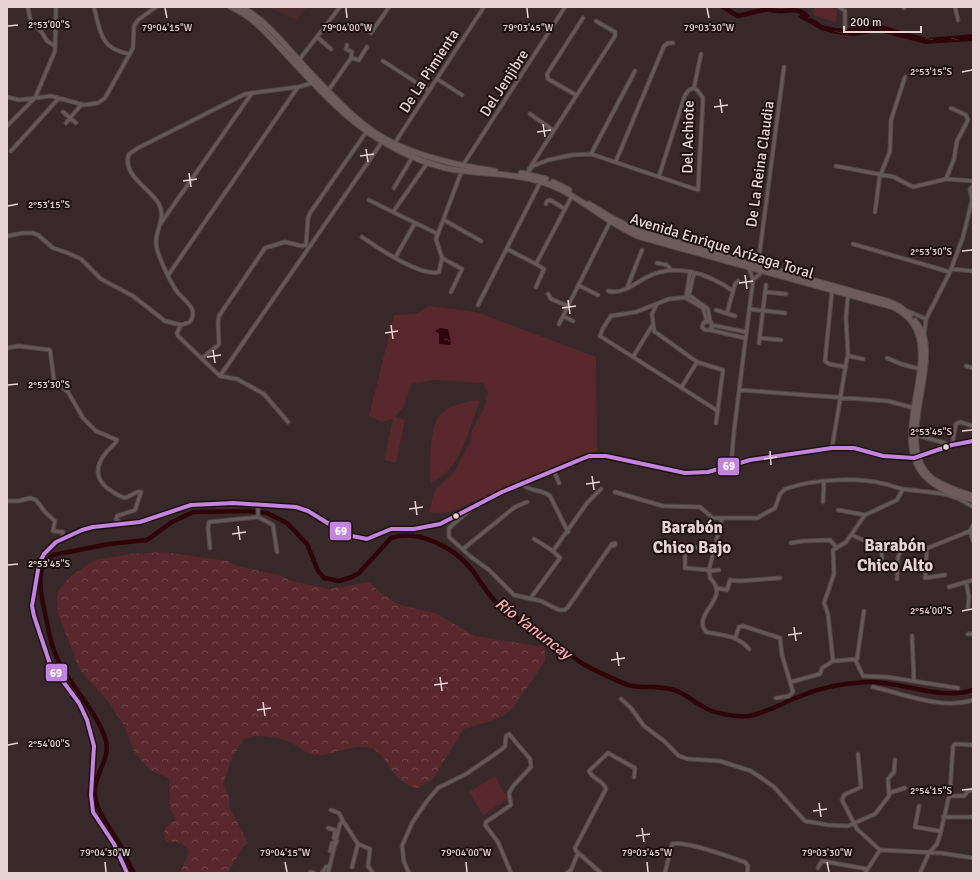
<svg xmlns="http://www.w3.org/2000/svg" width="980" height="880" font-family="Signika,sans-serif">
	<defs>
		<pattern id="forest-crowns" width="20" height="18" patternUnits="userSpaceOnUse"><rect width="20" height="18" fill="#57272b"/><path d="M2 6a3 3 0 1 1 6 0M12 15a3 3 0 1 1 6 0" fill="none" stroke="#6f4549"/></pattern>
		<pattern id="water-ripples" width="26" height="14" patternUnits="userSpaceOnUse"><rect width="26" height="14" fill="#2c0409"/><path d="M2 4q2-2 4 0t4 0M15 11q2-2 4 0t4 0" fill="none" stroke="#4b282c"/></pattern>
	</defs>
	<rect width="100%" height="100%" fill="#382829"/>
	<path fill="#4a292a" d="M267 7H307L297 20Z"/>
	<path fill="#57272b" d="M815 7H829L838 10 835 22 813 15Z
		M429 306 476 312 596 357 597 451 580 456 449 512 433 513 429 512 435 490 454 472 470 443 472 430 484 408 488 392 483 383 434 380 411 384 404 406 395 417 405 420 396 463 384 460 393 419 382 422 369 416 394 315 416 314Z
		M475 400 480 401C468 430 462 469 431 483 429 469 430 426 439 416 448 405 462 403 475 400Z
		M495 776 508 799 483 815 469 792Z"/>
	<path fill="url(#forest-crowns)" d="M163 552 228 561 237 566 279 575 292 581 330 589 370 582 377 590 397 604 435 613 475 636 543 647 545 651V661L513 708 504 715 490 721 464 729 432 780 418 788C391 784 391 758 373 749 356 741 334 756 316 755 306 754 301 748 292 743 279 737 258 733 244 739L233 756 223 784 229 796V807L248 843 243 847 228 873H180L189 851 186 847 177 842H167C160 830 167 826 176 819L170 808 169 778 150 770 135 753 124 726 110 704 80 670 58 614 57 598 58 591 71 576 95 560 130 554Z"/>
	<path fill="url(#water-ripples)" d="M803 11 822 25 836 28H851L877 24 927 38 973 34V41L926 44 879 32 853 36 836 34 821 30 798 17Z
		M440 328 448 329 451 342 450 345 439 344V334L435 331Z"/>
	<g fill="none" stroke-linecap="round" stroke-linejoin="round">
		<path stroke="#2c0409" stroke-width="4.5" d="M723 7 738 16 768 9C780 15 796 5 806 15
			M134 873C129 865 126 856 122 848 112 830 93 810 95 788 97 771 110 758 106 741 100 718 75 689 62 668 49 645 49 629 43 604 40 587 36 565 53 555L109 544 147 540 172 522 193 512 250 511 267 513 287 523 307 544 318 571 324 578 339 581 352 577 359 573 391 538C419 529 455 548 472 570 481 582 488 596 500 606 518 621 540 631 559 645 568 651 575 660 585 665 592 669 625 685 632 686 646 688 661 686 674 690 684 693 693 701 702 706 714 714 735 717 749 716 767 713 782 703 798 697 819 688 844 683 867 682 903 681 939 701 973 690"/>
		<defs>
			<path id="street" d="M28 7 30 19 33 25 41 31 47 41 55 46
				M94 7C100 32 101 50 130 54
				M839 7 845 11V28
				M904 7V8
				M955 7 958 20
				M371 33 389 7
				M317 37 331 49
				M351 58 359 60 367 47
				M299 60 340 7
				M383 61 428 90
				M437 79 462 95
				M694 88 701 54
				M328 91 351 58 352 52 346 49 347 45
				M576 95 548 79 547 74 583 18
				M7 97 19 100 51 96 84 105 98 103 105 98 133 48 134 26 138 20 156 7
				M63 112 76 123
				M530 114 553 130
				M66 123 81 105
				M7 126 35 98 55 51 56 7
				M394 144 484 7
				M11 151 59 98
				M591 154 635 71
				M616 161 664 46 668 43H673
				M836 166 894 177 913 187 946 179 973 181
				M529 169 615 36V32L596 21
				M526 174 533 166 548 160 572 155 591 154 698 190 703 98 698 91 694 88
				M881 174 890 151 891 120 905 77
				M659 176 685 95 689 90 694 88
				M946 179 954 159 957 141 968 120 966 115 951 108
				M394 188 413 156
				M369 200 393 212 428 162
				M546 204 547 201 550 200 565 209
				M393 212 438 234
				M875 212 880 174
				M444 220 481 241
				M161 223 252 93
				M7 236 23 233H33L38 235 53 248 68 253 81 259 101 279 133 296 165 321 181 325 190 322 192 318C193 315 193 312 192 309 189 303 183 298 178 293 171 284 160 260 157 249 152 234 167 220 159 204 151 189 121 175 129 154L138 148 245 94 298 87 313 83
				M362 237C378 248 420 277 439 272L442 258 436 239 465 162 565 7
				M853 244 950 272
				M507 249 536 264
				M395 258 415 223
				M442 258 462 269 451 292
				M657 263 667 265 671 270
				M758 265 784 67
				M951 269 973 271
				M690 272 686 298 703 308 707 321
				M694 273 689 295 708 309 710 322
				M169 274 298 87
				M753 280 762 272
				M578 285 598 295
				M536 287 544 269 536 264 572 196
				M627 288 642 250
				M608 291C621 295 635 284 645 278 674 262 708 273 733 291
				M832 291 825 361 829 364 846 367
				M765 292 786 294
				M548 294 551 299 568 306
				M690 297 669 299 636 312 611 316 603 328 600 336 718 411
				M657 304 652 314 654 331 697 362 723 370 716 423
				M478 305 541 181
				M749 309 785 313
				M716 310 735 316
				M908 311 926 319
				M727 313 735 284 738 281
				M563 316 573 321
				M559 324 611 220
				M181 325 177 333 178 336 220 376 237 379 264 394 288 422
				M712 325 746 332
				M710 330 712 326 711 322H704L702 327 705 330H710L745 338
				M924 336 926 319 950 272 963 237 972 200 970 189 973 186
				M760 338 781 340
				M759 343 766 285
				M7 348 19 346 50 350 54 380 68 392 83 418 96 431 117 440C114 446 108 449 105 454 93 469 97 483 113 492 126 500 124 499 137 492H141L135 510 117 516 116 519 123 525
				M848 356 846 317 848 295
				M633 357 652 326
				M203 358C208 352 216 348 219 344L218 322 219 316 265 248 285 242 302 246 306 245 308 218 310 213 367 131
				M887 358 901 364 920 369
				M966 366 973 368
				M220 376 382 142
				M681 388 697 362
				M739 390 888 401 914 408
				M916 435 945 443 948 447
				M952 445 956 424 960 422 973 426
				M832 448 847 358 849 356 863 359
				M731 466 734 431 753 280 749 268
				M554 471 559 483
				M522 484C530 492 542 489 550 496L568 532
				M615 492 663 506 700 507 713 518H757L775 508 780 494 785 489C813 479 857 477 885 484 891 485 897 488 903 489 922 492 945 491 963 501L966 496
				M7 501H19L30 498 36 500 45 512 55 521 53 531 63 532 62 537
				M963 501 973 507
				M823 502 824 481
				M258 505V517
				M472 508 449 528V537L471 557 489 570 514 595 541 601 559 610H565L568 607 612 544 615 543V545L611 546
				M838 510 865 515
				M722 518 709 570 710 578C732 599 691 613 706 632 721 635 738 635 749 649
				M973 525 970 531 973 541
				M852 535 865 541 881 542 882 558
				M791 543 803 541 830 540 836 547
				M210 548 208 528 209 522 258 517 273 525 277 552
				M927 548 925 578 945 575
				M463 549 515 507 527 502
				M553 551 587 503 601 489
				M709 570 685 568V554L689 545 697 548H713
				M708 571 719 570
				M897 579 898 557 903 547 923 550 970 531
				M966 582 969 597 968 607
				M949 587 973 580
				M717 588 727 590 730 580 739 581 780 578
				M530 599 560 558 553 551 534 539
				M968 634H973
				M912 636 914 681
				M735 638 739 627 743 626 780 638 782 655 793 692 789 696 776 698
				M855 659 863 676 887 677 958 688
				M833 661 857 659 864 611
				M791 682 820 674 822 668 833 661 828 614 824 603 834 574 833 550 846 542 865 515 897 500 903 489
				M873 687C904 694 942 710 973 700
				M621 699 631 708 644 726 664 741 679 756 688 759 720 761 751 771 773 786 805 821 828 825 848 826 875 814 889 796 888 779 894 772 895 760
				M858 754 861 787 844 795 842 800 857 829 880 850 941 853 973 858
				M889 793 905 788
				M949 796H964L968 791 973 790
				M919 806 915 827 940 831
				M331 810 339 813 343 821
				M943 817H973
				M328 828 335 830 334 838 337 841
				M330 851 332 843H336
				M352 867 358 844
				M818 868 822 861 867 869
				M310 872 314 873
				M322 873 326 867 330 866
				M328 873 340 824 343 821 358 844 370 849 368 866 373 873
				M409 873 404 862 402 846 412 823 427 801 438 788 466 774 501 750 505 746 506 736 509 734 530 759 531 767 514 785 509 793 511 805 486 822 485 825 498 842 511 873
				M567 873 571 870 578 853
				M601 873 576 851 575 848 606 789C603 780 592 779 589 771L608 753 635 768 634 777
				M665 873 672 844C685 840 730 857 745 862L748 866 747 873
				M865 873 880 850
				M920 873 929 853 937 844 940 835 950 792 953 746 955 744 973 745"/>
			<path id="secondary" d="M127 873 114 844 93 812 91 795 94 746 87 720 79 703 50 664 34 616 32 606 39 564 44 554 56 542 82 530 93 527 140 522 191 505 233 503 296 507 308 511 347 535 367 539 391 529H414L440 524 502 492 589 456H606L685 473 708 472 750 460 832 448H854L883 456 914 458 952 445 973 441"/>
			<path id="primary" d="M231 7C254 17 269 36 286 54 314 84 342 116 377 138 402 154 434 168 464 171 490 174 517 174 542 182 578 193 605 223 640 237L893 307C961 339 878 436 929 480 941 491 958 495 973 500
				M241 7C266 20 285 45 303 65 331 94 359 127 395 144 427 159 460 166 495 171
				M521 173 546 179
				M553 182 569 190
				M589 204 612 218 638 231 887 301 899 306 910 315
				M915 321C919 326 922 331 924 337 934 379 894 449 933 479 945 487 960 492 973 496"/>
		</defs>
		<use href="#street" stroke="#534445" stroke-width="5"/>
		<use href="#secondary" stroke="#534445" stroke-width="6"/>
		<use href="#primary" stroke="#534445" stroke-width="7"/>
		<use href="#street" stroke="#645858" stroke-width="3"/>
		<use href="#secondary" stroke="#655657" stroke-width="4.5"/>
		<use href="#primary" stroke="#6d5a5b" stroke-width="5"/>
		<defs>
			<path id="bus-1" d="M127 873 114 844 93 812 91 795 94 746 87 720 79 703 50 664 34 616 32 606 39 564 44 554 56 542 82 530 93 527 140 522 191 505 233 503 296 507 308 511 347 535 367 539 391 529H414L440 524 502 492 589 456H606L685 473 708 472 750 460 832 448H854L883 456 914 458 952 445 973 441"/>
		</defs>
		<use href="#bus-1" stroke="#1d1010" stroke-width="7"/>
		<use href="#bus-1" stroke="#c483df" stroke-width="4"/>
	</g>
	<path fill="none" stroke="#e7d3d3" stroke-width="1.5" d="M165 8 167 18M346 8 347 18M527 8 528 18M707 8 709 18M8 26 18 25M962 72 972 70M720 99 722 113M714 107 728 105M543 124 545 137M537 132 551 130M366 149 368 162M360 156 374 154M189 173 191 187M183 181 197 179M8 206 18 204M962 251 972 250M745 275 747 289M739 283 753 281M568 300 570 314M562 308 576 306M391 325 393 339M385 333 398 331M213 350 215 363M207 357 221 355M8 385 18 384M962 431 972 430M770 451 771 465M764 459 777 457M592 476 594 490M586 484 600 482M415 501 417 515M409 509 423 507M238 526 240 540M232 534 246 532M8 565 18 564M962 611 972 609M794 627 796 641M788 635 802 633M617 652 619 666M611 660 625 658M440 677 442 691M434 685 448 683M263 702 265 716M257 710 271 708M8 745 18 743M962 790 972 789M819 803 821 817M813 811 827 809M642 828 644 842M636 836 650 834M105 862 106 872M285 862 287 872M466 862 467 872M647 862 648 872M827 862 829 872"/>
	<g fill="#e7d3d3" stroke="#1d1010" stroke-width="1.5">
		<circle cx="946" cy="447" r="3.5"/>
		<circle cx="456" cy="516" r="3.5"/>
	</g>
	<g text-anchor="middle" stroke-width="4" stroke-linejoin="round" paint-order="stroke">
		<g font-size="15" fill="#e7d3d3" stroke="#1d1010">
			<text transform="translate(429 71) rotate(-57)" y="5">De La Pimienta</text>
			<text transform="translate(504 83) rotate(-57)" y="5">Del Jenjibre</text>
			<text transform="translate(688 137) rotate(-89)" y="5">Del Achiote</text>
			<text transform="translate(760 164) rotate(-82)" y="5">De La Reina Claudia</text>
			<text transform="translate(722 246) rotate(17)" y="5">Avenida Enrique Arízaga Toral</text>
		</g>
		<g font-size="16" font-style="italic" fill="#f7a9ab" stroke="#1d1010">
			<text transform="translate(534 628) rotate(37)" y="6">Río Yanuncay</text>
		</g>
		<g font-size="17" font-weight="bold" fill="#e7d3d3" stroke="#1d1010">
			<text x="692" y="533">Barabón<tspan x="692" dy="20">Chico Bajo</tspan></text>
			<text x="895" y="551">Barabón<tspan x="895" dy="20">Chico Alto</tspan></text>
		</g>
	</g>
	<g font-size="10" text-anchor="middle" fill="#e7d3d3" stroke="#1d1010" stroke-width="4" stroke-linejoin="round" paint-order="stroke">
		<text x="49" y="28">2°53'00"S</text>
		<text x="167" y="31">79°04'15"W</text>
		<text x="347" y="31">79°04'00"W</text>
		<text x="528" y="31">79°03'45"W</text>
		<text x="709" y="31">79°03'30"W</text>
		<text x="931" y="75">2°53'15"S</text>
		<text x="49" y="208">2°53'15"S</text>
		<text x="931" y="255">2°53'30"S</text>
		<text x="49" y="388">2°53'30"S</text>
		<text x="931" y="435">2°53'45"S</text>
		<text x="49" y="567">2°53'45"S</text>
		<text x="931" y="614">2°54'00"S</text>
		<text x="49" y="747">2°54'00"S</text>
		<text x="931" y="794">2°54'15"S</text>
		<text x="105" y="856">79°04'30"W</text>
		<text x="285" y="856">79°04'15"W</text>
		<text x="466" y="856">79°04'00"W</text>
		<text x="647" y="856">79°03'45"W</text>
		<text x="827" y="856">79°03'30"W</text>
	</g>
	<g stroke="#1d1010" stroke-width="1.5">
		<rect x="717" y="457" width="23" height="19" rx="4" fill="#c483df"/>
		<rect x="329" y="521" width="23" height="20" rx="4" fill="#c483df"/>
		<rect x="45" y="663" width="23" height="19" rx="4" fill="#c483df"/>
	</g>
	<g font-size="11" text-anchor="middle" font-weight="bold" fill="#fff">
		<text x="729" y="470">69</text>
		<text x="341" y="535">69</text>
		<text x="56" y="677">69</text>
	</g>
	<rect width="980" height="880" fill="none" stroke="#e7d3d3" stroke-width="16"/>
	<path d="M844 26v6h77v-6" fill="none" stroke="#e7d3d3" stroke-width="2"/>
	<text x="850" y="26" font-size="12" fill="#e7d3d3" stroke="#1d1010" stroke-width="3" paint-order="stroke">200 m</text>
</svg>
